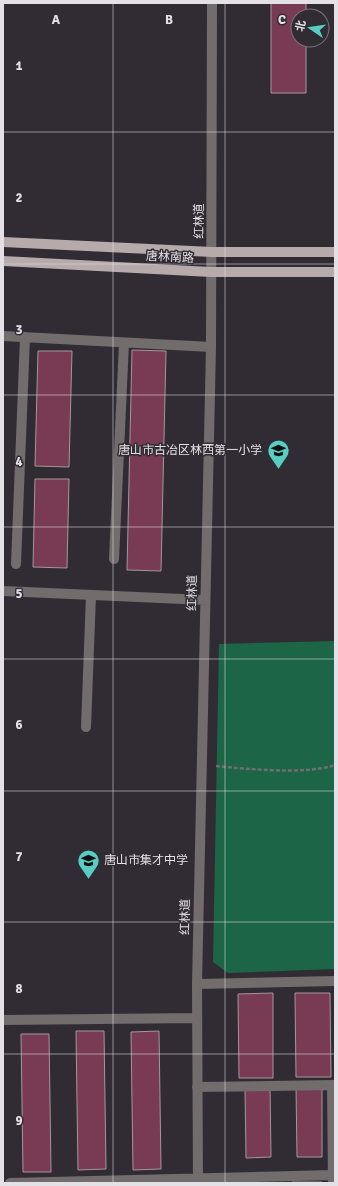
<svg xmlns="http://www.w3.org/2000/svg" width="338" height="1186" font-family="Signika,'Noto Sans SC',sans-serif">
	<rect width="100%" height="100%" fill="#312c34"/>
	<path fill="#1c6647" d="M335 641V969L228 973 213 962 219 644Z"/>
	<path fill="#793b54" stroke="#a4979b" d="M271 3H306V16H298V40H306V93H271Z
		M132 350 166 351 161 571 127 570Z
		M38 351H72L69 467 35 466Z
		M35 479H69L67 568 33 567Z
		M273 993V1078H239L238 994Z
		M295 993H330L331 1077H296Z
		M76 1031H104L106 1169 78 1170Z
		M159 1031 161 1169 133 1170 131 1032Z
		M21 1034H49L51 1172H23Z
		M296 1086H322V1157H297Z
		M245 1087H270L271 1157 246 1158Z
		M292 1182H322V1183H292Z"/>
	<g fill="none" stroke-linecap="round" stroke-linejoin="round">
		<path stroke="#716d74" stroke-width="2.5" stroke-dasharray="4 2" stroke-linecap="butt" d="M216 766C248 769 305 775 335 765"/>
		<path stroke="#726c6d" stroke-width="10" d="M3 336 211 347
			M114 559 124 343
			M16 564 25 337
			M3 591 205 600
			M86 727 91 595
			M197 984 335 981
			M3 1020 197 1018
			M332 1085 333 1183
			M197 1087 335 1085
			M10 1183 333 1175
			M198 1183 197 984 211 347 212 3"/>
		<path stroke="#b6aaab" stroke-width="10" d="M3 242 212 252H335
			M3 261 211 272H335"/>
	</g>
	<path fill="none" stroke="#e4e1e6" stroke-width="1" stroke-opacity="0.55" d="M113 3V1183M225 3V1183M3 132H335M3 264H335M3 395H335M3 527H335M3 659H335M3 791H335M3 922H335M3 1054H335"/>
	<defs>
		<symbol id="school-pin" viewBox="-11 -11 22 30"><path d="M0 17L-7.5 6A9.5 9.5 0 1 1 7.5 6Z" fill="#56cec3" stroke="#312c34"/><path d="M0-5L7-2L0 1L-7-2ZM-4 1L0 2.5L4 1V4Q0 6-4 4Z" fill="#111"/></symbol>
	</defs>
	<g fill-rule="evenodd">
		<use href="#school-pin" x="266" y="438" width="25" height="34"/>
		<use href="#school-pin" x="76" y="848" width="25" height="34"/>
	</g>
	<g text-anchor="middle" stroke-width="3" stroke-linejoin="round" paint-order="stroke">
		<g font-size="12" fill="#e4e1e6" stroke="#312c34">
			<text transform="translate(199 221) rotate(-90)" y="4">红林道</text>
			<text transform="translate(170 257) rotate(3)" y="4">唐林南路</text>
			<text transform="translate(192 593) rotate(-89)" y="4">红林道</text>
			<text transform="translate(185 917) rotate(-89)" y="4">红林道</text>
		</g>
		<g font-size="12" fill="#e4e1e6" stroke="#312c34" text-anchor="end">
			<text x="262" y="454">唐山市古冶区林西第一小学</text>
			<text x="104" y="864" text-anchor="start">唐山市集才中学</text>
		</g>
	</g>
	<g font-size="13" text-anchor="middle" font-weight="bold" fill="#e4e1e6" stroke="#312c34" stroke-width="3" stroke-linejoin="round" paint-order="stroke">
		<text x="56" y="24">A</text>
		<text x="169" y="24">B</text>
		<text x="282" y="24">C</text>
		<text x="19" y="70">1</text>
		<text x="19" y="202">2</text>
		<text x="19" y="334">3</text>
		<text x="19" y="466">4</text>
		<text x="19" y="598">5</text>
		<text x="19" y="729">6</text>
		<text x="19" y="861">7</text>
		<text x="19" y="993">8</text>
		<text x="19" y="1125">9</text>
	</g>
	<rect width="338" height="1186" fill="none" stroke="#e4e1e6" stroke-width="8"/>
	<g transform="translate(310 28) rotate(283)"><circle r="19" fill="#312c34" stroke="#79747b"/>
	<path d="M0-3L7 15L0 10L-7 15Z" fill="#56cec3"/>
	<text y="-6" font-size="11" font-weight="bold" text-anchor="middle" fill="#e4e1e6">北</text>
	</g>
</svg>
